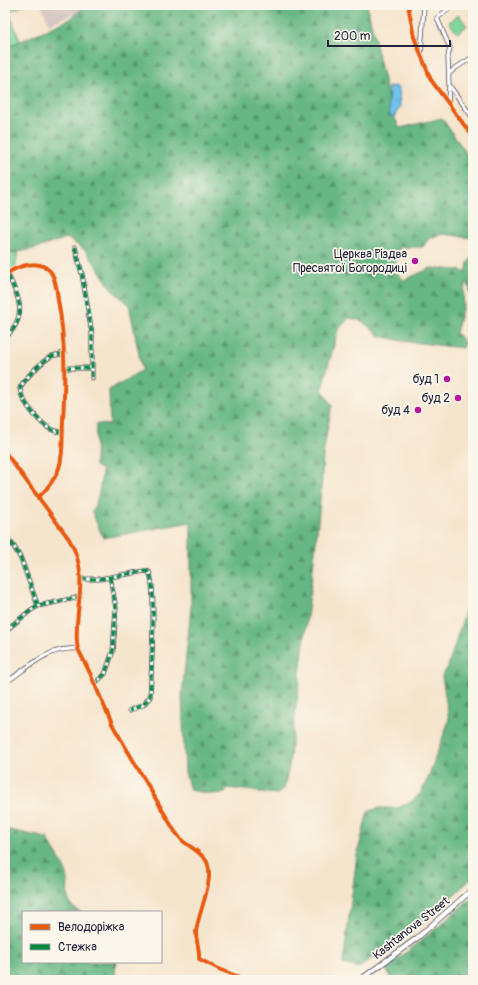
<svg xmlns="http://www.w3.org/2000/svg" width="478" height="985" font-family="Pangolin,sans-serif">
	<defs>
		<pattern id="grass-tufts" width="24" height="20" patternUnits="userSpaceOnUse"><rect width="24" height="20" fill="#7ed69b"/><path d="M3 7l-1-3M5 7V3M7 7l1-3M15 17l-1-3M17 17v-4M19 17l1-3" fill="none" stroke="#6db786"/></pattern>
		<pattern id="forest-firs" width="22" height="20" patternUnits="userSpaceOnUse"><rect width="22" height="20" fill="#66b783"/><path d="M5 1l3.5 6h-7zM16 11l3.5 6h-7z" fill="#54946c"/></pattern>
		<pattern id="water-ripples" width="26" height="14" patternUnits="userSpaceOnUse"><rect width="26" height="14" fill="#6fc3eb"/><path d="M2 4q2-2 4 0t4 0M15 11q2-2 4 0t4 0" fill="none" stroke="#60a7ca"/></pattern>
	</defs>
	<rect width="100%" height="100%" fill="#fbf7ec"/>
	<filter id="ink" filterUnits="userSpaceOnUse"><feTurbulence type="fractalNoise" baseFrequency=".025" numOctaves="2"/><feDisplacementMap in="SourceGraphic" scale="8" xChannelSelector="R" yChannelSelector="G"/><feConvolveMatrix kernelMatrix="1 2 1 2 8 2 1 2 1" color-interpolation-filters="sRGB"/></filter>
	<filter id="wash" filterUnits="userSpaceOnUse"><feTurbulence type="fractalNoise" baseFrequency=".012" numOctaves="4" result="noise"/><feDisplacementMap in="SourceGraphic" scale="16" xChannelSelector="R" yChannelSelector="G"/><feGaussianBlur stdDeviation="0.9" result="paint"/><feColorMatrix in="noise" values="0 0 0 0 0 0 0 0 0 0 0 0 0 0 0 0 0 1.4 0 .05"/><feComposite in="paint" operator="in"/></filter>
	<g filter="url(#wash)">
		<rect width="100%" height="100%" fill="#f6e5cd"/>
		<path fill="#d0c0bc" d="M41 5H87L88 8 49 24Z"/>
		<path fill="url(#grass-tufts)" stroke="#507c6b" d="M5 5H24L9 12 20 41 5 48Z
			M5 252 18 253 15 268 5 275Z"/>
		<path fill="url(#forest-firs)" stroke="#446c5f" d="M87 5H367L391 111 400 128 442 118 473 163V238L443 234 429 238 423 247H400L393 269 404 280 431 268 460 270 466 273 468 263 473 255V307L468 282 464 289 463 305 456 333 464 342 463 348 402 341 380 336 362 321 349 318 338 330 322 389 332 405 323 453 322 478 316 543 289 766 284 788 278 794 227 788 225 793 210 794 190 790 185 772 182 695 191 608V522L103 538 92 512C99 498 101 485 102 470L95 466 96 424 110 425 109 390 142 370 129 304 113 291 94 262 85 250 67 238C45 245 28 253 5 252V48L70 19Z
			M473 585V877L446 902 359 968 343 964 357 855 368 812 378 808H397L411 802 420 794 428 778 449 720 442 676 448 667Z
			M5 829 47 838C53 850 63 862 67 875 70 887 63 898 74 908 77 910 78 912 82 912H23V962H117L115 970 117 980H5Z
			M473 896V980H391L386 968 437 928Z"/>
		<path fill="#7ed69b" stroke="#507c6b" d="M459 15 467 26 457 33 449 22Z"/>
		<path fill="url(#water-ripples)" stroke="#487293" d="M395 86 399 89 400 107 394 117H391L389 112 388 87Z"/>
	</g>
	<g filter="url(#ink)">
		<g fill="none" stroke-linecap="round" stroke-linejoin="round">
			<defs>
				<path id="minor" d="M408 5 414 37 431 80 473 137
					M468 5 473 11
					M421 53 424 5
					M449 74 454 69 473 57
					M449 85 473 118
					M448 102 449 85 448 57 450 48 437 18 454 5
					M75 247 82 274 92 334V378
					M5 275C17 266 38 258 50 271 56 279 57 291 58 300 66 343 65 380 63 422 62 437 64 453 59 468 55 480 47 489 38 498
					M5 338C29 315 19 298 7 273
					M65 368H92
					M63 432C57 432 52 430 47 427 38 420 20 400 20 388 25 378 42 361 52 356 56 355 61 354 65 353
					M5 452 69 539C91 577 74 604 77 643L78 649 89 671 112 724 174 830C177 834 180 839 184 842 192 848 202 853 207 862 215 880 198 913 196 932 196 941 200 950 199 959L221 970 247 980
					M5 535 13 545 21 559 38 606 80 597
					M81 579H99L145 571 149 572C157 584 151 677 150 697L143 705 130 710
					M5 631 31 610 38 606
					M5 683C28 668 48 646 78 649
					M94 684 105 674 113 651 116 608 110 577"/>
				<path id="secondary" d="M360 980 417 938 473 889"/>
			</defs>
			<use href="#minor" stroke="#423f51" stroke-width="5"/>
			<use href="#secondary" stroke="#423f51" stroke-width="6"/>
			<use href="#minor" stroke="#fff" stroke-width="3.5"/>
			<use href="#secondary" stroke="#fff" stroke-width="4.5"/>
			<path stroke="#00873e" stroke-width="3" stroke-dasharray="6 3" stroke-linecap="butt" d="M75 247 82 274 92 334V378
				M5 338C29 315 19 298 7 273
				M65 368H92
				M63 432C57 432 52 430 47 427 38 420 20 400 20 388 25 378 42 361 52 356 56 355 61 354 65 353
				M5 535 13 545 21 559 38 606 80 597
				M81 579H99L145 571 149 572C157 584 151 677 150 697L143 705 130 710
				M5 631 31 610 38 606
				M94 684 105 674 113 651 116 608 110 577"/>
			<defs>
				<path id="cycleway" d="M408 5 414 37 431 80 473 137
					M5 275C17 266 38 258 50 271 56 279 57 291 58 300 66 343 65 380 63 422 62 437 64 453 59 468 55 480 47 489 38 498
					M5 452 69 539C91 577 74 604 77 643L78 649 89 671 112 724 174 830C177 834 180 839 184 842 192 848 202 853 207 862 215 880 198 913 196 932 196 941 200 950 199 959L221 970 247 980"/>
			</defs>
			<use href="#cycleway" stroke="#fbf7ec" stroke-width="6"/>
			<use href="#cycleway" stroke="#e8590c" stroke-width="4"/>
		</g>
	</g>
	<g fill="#b5179e" stroke="#fbf7ec" stroke-width="1.5">
		<circle cx="415" cy="261" r="4"/>
		<circle cx="447" cy="379" r="4"/>
		<circle cx="458" cy="398" r="4"/>
		<circle cx="418" cy="410" r="4"/>
	</g>
	<g text-anchor="middle" stroke-width="3.5" stroke-linejoin="round" paint-order="stroke">
		<g font-size="12" fill="#22223b" stroke="#fbf7ec" text-anchor="end">
			<text x="407" y="258">Церква Різдва<tspan x="407" dy="14">Пресвятої Богородиці</tspan></text>
			<text x="439" y="383">буд 1</text>
			<text x="450" y="402">буд 2</text>
			<text x="410" y="414">буд 4</text>
		</g>
		<g font-size="12" fill="#22223b" stroke="#fbf7ec">
			<text transform="translate(411 928) rotate(-38)" y="4">Kashtanova Street</text>
		</g>
	</g>
	<rect width="478" height="985" fill="none" stroke="#fbf7ec" stroke-width="20"/>
	<rect x="22" y="911" width="140" height="52" fill="#fbf7ec" stroke="#a4a2a5"/>
	<rect x="30" y="924" width="20" height="6" fill="#e8590c" stroke="#a4a2a5"/>
	<text x="58" y="931" font-size="12" fill="#22223b">Велодоріжка</text>
	<rect x="30" y="944" width="20" height="6" fill="#00873e" stroke="#a4a2a5"/>
	<text x="58" y="951" font-size="12" fill="#22223b">Стежка</text>
	<path d="M328 40v6h122v-6" fill="none" stroke="#22223b" stroke-width="2"/>
	<text x="334" y="40" font-size="12" fill="#22223b" stroke="#fbf7ec" stroke-width="3" paint-order="stroke">200 m</text>
</svg>
